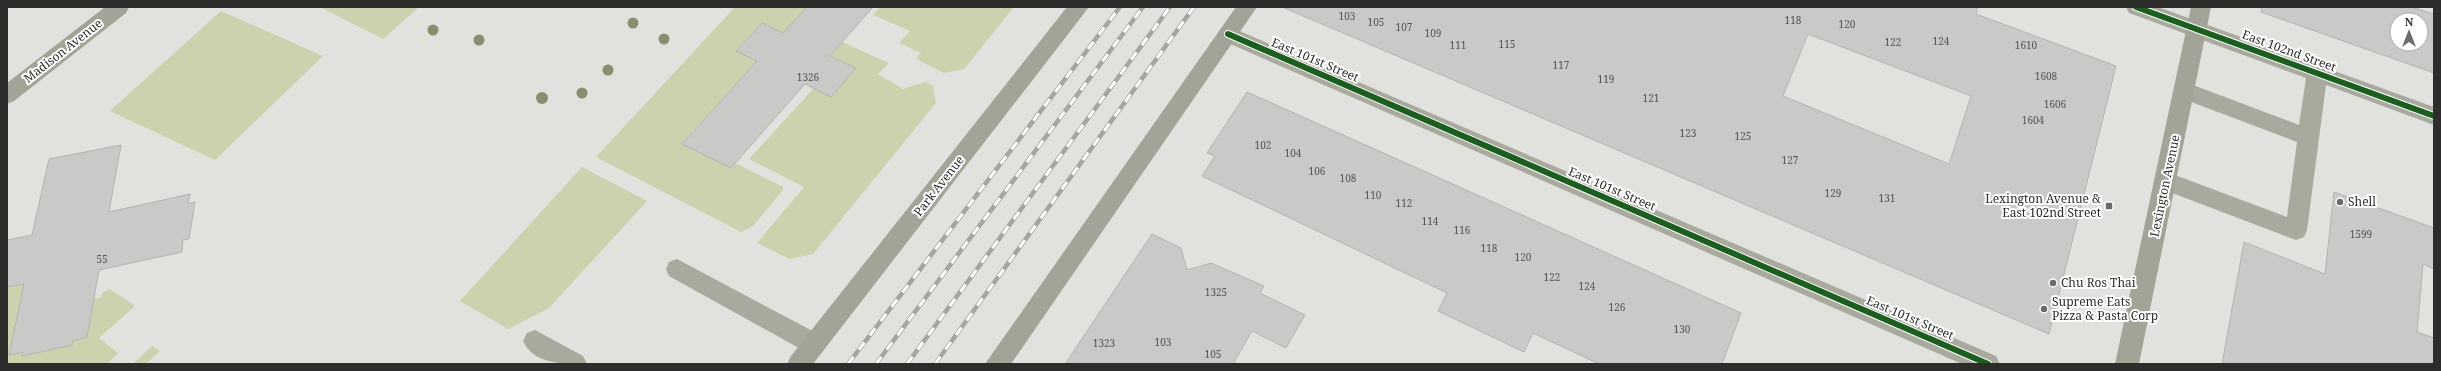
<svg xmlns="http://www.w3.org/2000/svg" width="2441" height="371" font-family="'Noto Serif',serif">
	<rect width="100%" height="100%" fill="#e1e2de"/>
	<path fill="#cdd1ad" d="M320 7H419L383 39Z
		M735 7H807L783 33 762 23 736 50 757 61 682 143 731 168 735 163 783 187V190L753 226 741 232 596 157Z
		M884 7H1014L964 69 944 73 916 59 921 53 899 43 910 31 873 15 879 8Z
		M221 11 323 56 215 160 110 111Z
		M842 42 889 63 878 74 903 89 926 82 933 86 936 103 813 254 790 259 757 243 804 187 749 159 814 88 831 97 856 68 830 55Z
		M582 167 647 201 549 308 508 329 460 301Z
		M28 283 21 313 17 316 9 355 23 352V356L72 345 73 341 86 337 94 299 101 297 103 292 110 289 134 305V307L99 338 118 353 107 364H7V287Z
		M152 346 160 351 146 364H133Z"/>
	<path fill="#c9cac7" stroke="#b3b3b0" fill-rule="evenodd" d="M807 7H873L830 56 856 68 831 97 805 84 731 168 682 144 757 61 736 51 762 23 783 33Z
		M1282 7H1978L1976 14 2116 66 2049 334ZM1808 34 1971 96 1949 164 1783 96Z
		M2262 7H2412L2434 14V73L2261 12ZM2397 20H2421V44H2397Z
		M1247 92 1741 313 1722 364H1599L1533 333 1524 352 1438 311 1447 293 1202 176 1215 156 1207 153Z
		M121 145 109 212 190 194 188 204 195 202 189 239 183 240 182 252 99 270 87 337 73 341 72 345 22 356 23 352 9 355 24 284 7 287V240L32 235 49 159Z
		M2334 192 2434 228V269L2423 264 2417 332 2434 338V364H2222L2244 242 2325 274Z
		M1152 234 1181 248 1187 270 1211 263 1264 286 1260 293 1305 315 1286 348 1252 331 1233 364H1065Z"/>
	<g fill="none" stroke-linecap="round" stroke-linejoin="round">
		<path fill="#a9aa9e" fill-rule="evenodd" d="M2126 7H2158L2434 107V125L2326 85 2307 230 2304 237 2296 240 2288 237 2159 188 2156 181 2159 174 2167 172 2287 217 2297 142 2178 97 2174 91 2178 85 2185 82 2299 125 2306 78 2129 13Z
			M1228 26 1996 356 2000 364H1962L1221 40 1218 34 1221 28Z
			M677 259 822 336 826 344 822 352 814 355 806 352 669 276 666 269 669 262Z
			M535 330 583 356 587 364C564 364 534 365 523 341L527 333Z"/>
		<path fill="#a2a498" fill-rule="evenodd" d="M105 7H129L126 13 14 101 7 104V83Z
			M1067 7H1089L813 364H787L791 356Z
			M1236 7H1257L1011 364H985Z
			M2191 7H2211L2139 364H2115Z"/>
		<defs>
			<path id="rail" d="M848 364 1120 7
				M876 364 1143 7
				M907 364 1170 7
				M935 364 1194 7"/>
		</defs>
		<use href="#rail" stroke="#a5a69d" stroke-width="4.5"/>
		<use href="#rail" stroke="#fff" stroke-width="3" stroke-dasharray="9" stroke-linecap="butt"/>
		<defs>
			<path id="cycleway" d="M2136 7 2434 116
				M1228 34 1988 364"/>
		</defs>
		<use href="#cycleway" stroke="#fff" stroke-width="8"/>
		<use href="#cycleway" stroke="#1b5e20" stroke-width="6"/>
	</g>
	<g fill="#8b8d6f">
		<circle cx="633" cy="23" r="5.5"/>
		<circle cx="433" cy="30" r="5.5"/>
		<circle cx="664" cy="39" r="5.5"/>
		<circle cx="479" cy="40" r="5.5"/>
		<circle cx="608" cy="70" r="5.5"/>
		<circle cx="582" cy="93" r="5.5"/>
		<circle cx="542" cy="98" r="6"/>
	</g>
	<g fill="#6b6c6a" stroke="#fff" stroke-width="1.5">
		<circle cx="2340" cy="202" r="4"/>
		<rect x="2105" y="202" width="8" height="8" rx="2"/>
		<circle cx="2053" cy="283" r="4"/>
		<circle cx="2044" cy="309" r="4"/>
	</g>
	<g text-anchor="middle" stroke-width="4" stroke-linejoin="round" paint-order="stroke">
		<g font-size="10" fill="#535452">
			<text x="1347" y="20">103</text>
			<text x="1793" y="24">118</text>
			<text x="1376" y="26">105</text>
			<text x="1847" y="28">120</text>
			<text x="1404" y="31">107</text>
			<text x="1433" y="37">109</text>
			<text x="1941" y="45">124</text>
			<text x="1893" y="46">122</text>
			<text x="1507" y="48">115</text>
			<text x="1458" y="49">111</text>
			<text x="2026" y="49">1610</text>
			<text x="1561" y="69">117</text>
			<text x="2046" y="80">1608</text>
			<text x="808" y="81">1326</text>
			<text x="1606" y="83">119</text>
			<text x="1651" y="102">121</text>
			<text x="2055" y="108">1606</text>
			<text x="2033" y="124">1604</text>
			<text x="1688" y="137">123</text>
			<text x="1743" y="140">125</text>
			<text x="1263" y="149">102</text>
			<text x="1293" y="157">104</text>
			<text x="1790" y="164">127</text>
			<text x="1317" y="175">106</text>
			<text x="1348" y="182">108</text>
			<text x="1833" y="197">129</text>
			<text x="1373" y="199">110</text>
			<text x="1887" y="202">131</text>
			<text x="1404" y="207">112</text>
			<text x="1430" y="225">114</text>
			<text x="1462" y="234">116</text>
			<text x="2361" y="238">1599</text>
			<text x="1489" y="252">118</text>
			<text x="1523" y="261">120</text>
			<text x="102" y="263">55</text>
			<text x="1552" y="281">122</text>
			<text x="1587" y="290">124</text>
			<text x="1216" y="296">1325</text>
			<text x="1617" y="311">126</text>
			<text x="1682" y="333">130</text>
			<text x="1163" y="346">103</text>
			<text x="1104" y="347">1323</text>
			<text x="1213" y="358">105</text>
		</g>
		<g font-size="12" fill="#2c2d2b" stroke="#fff">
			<text transform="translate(63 51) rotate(-38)" y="4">Madison Avenue</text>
			<text transform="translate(2289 51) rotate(20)" y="4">East 102nd Street</text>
			<text transform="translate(1315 60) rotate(23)" y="4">East 101st Street</text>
			<text transform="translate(939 186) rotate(-52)" y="4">Park Avenue</text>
			<text transform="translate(2165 186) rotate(-78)" y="4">Lexington Avenue</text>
			<text transform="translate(1612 189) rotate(23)" y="4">East 101st Street</text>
			<text transform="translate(1910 318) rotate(23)" y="4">East 101st Street</text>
		</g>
		<g font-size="12" fill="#2c2d2b" stroke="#fff" text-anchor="start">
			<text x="2101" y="203" text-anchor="end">Lexington Avenue &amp;<tspan x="2101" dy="14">East 102nd Street</tspan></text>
			<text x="2348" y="206">Shell</text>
			<text x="2061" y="287">Chu Ros Thai</text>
			<text x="2052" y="306">Supreme Eats<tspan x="2052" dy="14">Pizza &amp; Pasta Corp</tspan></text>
		</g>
	</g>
	<rect width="2441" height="371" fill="none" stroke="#2c2d2b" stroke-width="16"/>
	<g transform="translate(2409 32)"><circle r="19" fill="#ffffff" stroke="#ababaa"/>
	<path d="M0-3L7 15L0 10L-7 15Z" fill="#6b6c6a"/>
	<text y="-6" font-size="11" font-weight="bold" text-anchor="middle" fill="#2c2d2b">N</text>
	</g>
</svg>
